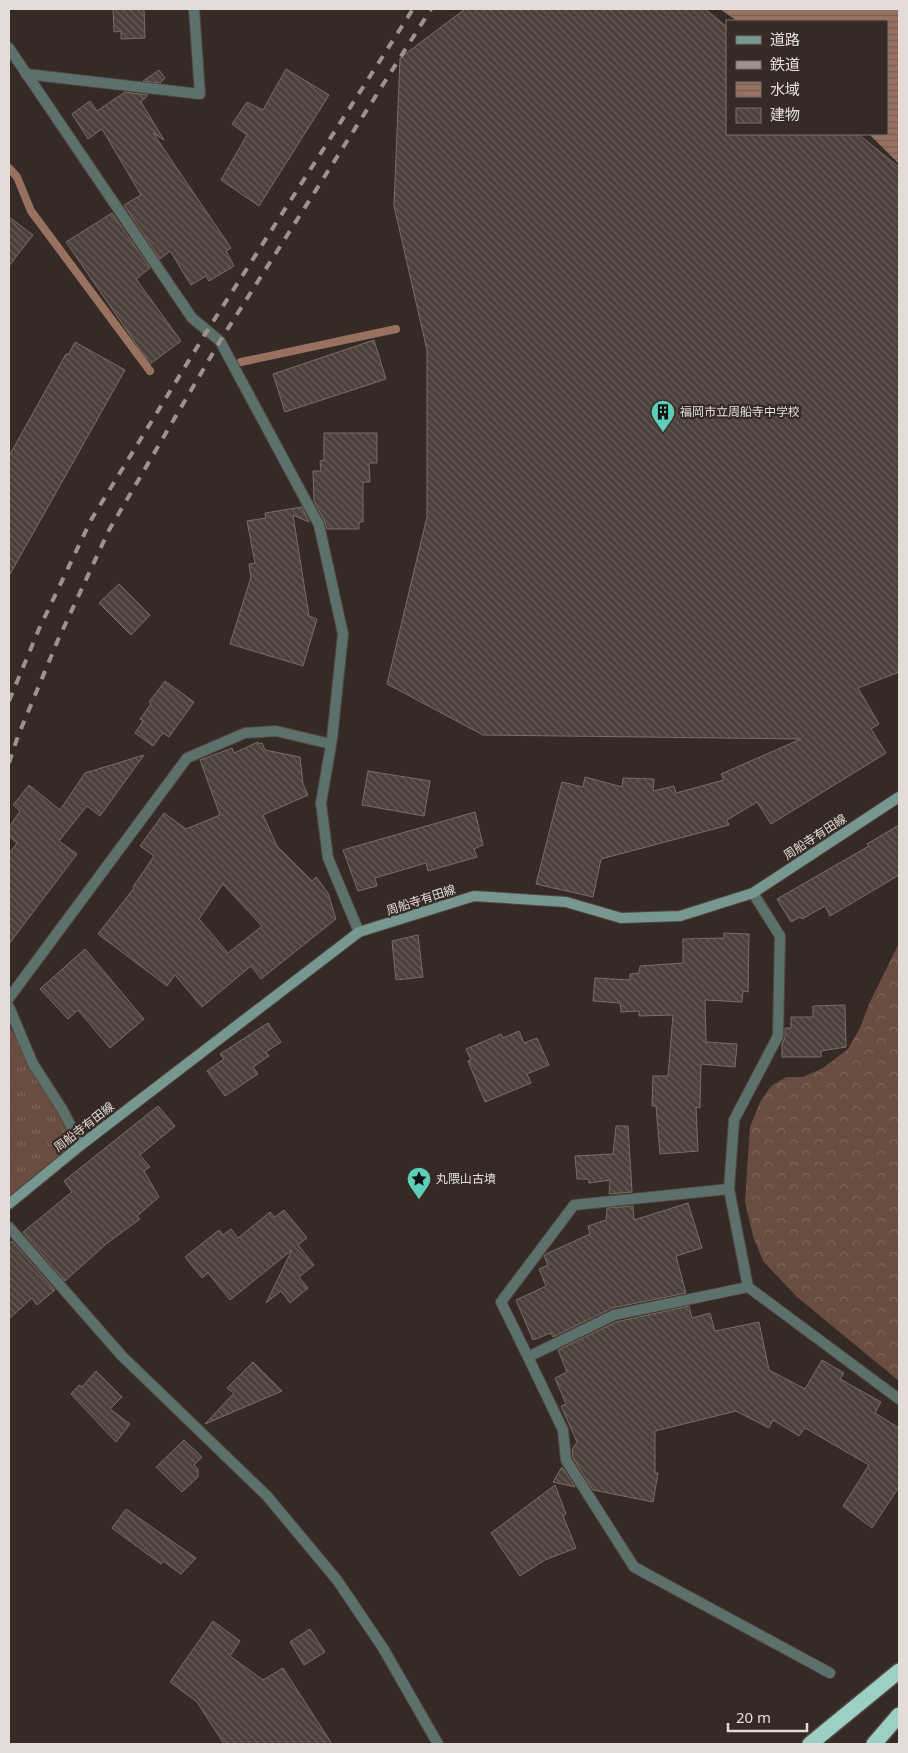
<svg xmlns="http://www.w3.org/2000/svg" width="908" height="1753" font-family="'Noto Sans','Noto Sans JP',sans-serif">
	<defs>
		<pattern id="grass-tufts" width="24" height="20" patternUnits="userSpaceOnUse" patternTransform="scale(1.25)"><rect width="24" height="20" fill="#6a4d41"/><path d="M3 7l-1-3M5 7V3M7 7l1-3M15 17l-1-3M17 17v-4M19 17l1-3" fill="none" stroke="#7f665c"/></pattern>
		<pattern id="forest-crowns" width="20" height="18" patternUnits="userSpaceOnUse" patternTransform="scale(1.25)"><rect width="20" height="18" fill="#6a4d41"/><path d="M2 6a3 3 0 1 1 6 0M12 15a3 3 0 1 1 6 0" fill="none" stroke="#7f665c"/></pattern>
		<pattern id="water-rules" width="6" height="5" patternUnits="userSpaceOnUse" patternTransform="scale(1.25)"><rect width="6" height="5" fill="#987161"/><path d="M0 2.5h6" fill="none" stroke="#765e54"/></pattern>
		<pattern id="building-back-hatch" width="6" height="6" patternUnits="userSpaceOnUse" patternTransform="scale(1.25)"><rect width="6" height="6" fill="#4c403b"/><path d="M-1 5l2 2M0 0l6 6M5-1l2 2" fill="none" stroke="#665b57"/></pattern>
	</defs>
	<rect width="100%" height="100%" fill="#362a26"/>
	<path fill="url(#grass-tufts)" d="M9 1026 62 1109 81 1145 9 1204Z"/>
	<path fill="url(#forest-crowns)" d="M899 943V1381L797 1297 763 1261 753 1236 745 1202 750 1127 760 1102 771 1086 786 1077H803L823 1068 848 1049 860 1028 869 1004Z"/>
	<path fill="url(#water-rules)" d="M720 9H899V164L869 134H887V21H737Z"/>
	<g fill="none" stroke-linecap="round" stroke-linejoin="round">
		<path stroke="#987161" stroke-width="8" d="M9 168 17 177 31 211 150 371
			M241 362 396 329"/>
	</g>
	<path fill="url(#building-back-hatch)" stroke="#7a6d68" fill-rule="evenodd" d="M113 9H144L145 38 121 39V31L114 32Z
		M465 9H705L727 27V134H858L899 167V672L858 688 879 724 871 729 886 753 771 824 757 802 727 820 729 825 601 859 593 897 536 884 562 782 583 787 585 777 622 787 623 778 654 779 653 791 674 786 676 793 724 780 721 774 801 739 483 735 387 684 427 517V350L394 206 400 58Z
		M286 69 329 95 259 206 221 180 247 135 232 124 247 102 263 110Z
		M159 70 165 78 160 83 143 81Z
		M125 92 148 95 141 102 164 140 153 133 231 248 226 251 234 266 209 281 206 276 191 285 170 251 160 259 124 205 141 195 102 129 88 139 72 114 90 101 97 111Z
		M112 213 150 268 136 279 181 341 150 364 66 242Z
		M9 217 33 235 9 266Z
		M374 340 386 379 285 412 273 374Z
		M75 342 125 370 9 576V456L66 354 68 355Z
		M324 433H377V463H369L370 482H363V522H359V529H327L325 522 314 501 313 471H321L320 461 324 460Z
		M302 507 309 522 293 515 309 616 317 619 303 666 230 644 251 577 249 564 255 563 247 521 266 518 265 513Z
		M119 584 150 615 131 635 99 603Z
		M165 681 194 702 169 737 163 733 153 746 135 733 143 721 140 719 151 704 149 702Z
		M258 742 259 744 262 743 265 750 300 757 303 784 308 795 263 815 277 846 312 881 316 877 328 893 336 919 261 979 251 966 202 1007 175 975 167 986 98 934 134 888 133 887 154 856 140 846 164 813 186 829 220 815 200 760 232 748 234 753ZM223 884 262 926 228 953 199 919Z
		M144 755 100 816 87 806 59 841 77 854 9 944V854L17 843 9 836V827L20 811 13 805 29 785 60 810 85 773Z
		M368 771 430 781 424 816 362 805Z
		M475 812 483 845 474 849 477 857 428 871 426 863 375 878 377 886 358 891 343 850Z
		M899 825V875L830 916 825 906 802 919 800 917 791 922 777 899 869 846 867 844Z
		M724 933 749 934 748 992 743 991 742 1002 705 1000 706 1042 737 1044 735 1067 701 1064 700 1108 696 1107 698 1151 660 1154 656 1106H652L653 1076H668L673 1015 639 1016V1011L621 1012 620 1003 593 1001 595 978 630 980V974L639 973 640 966 683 963V939L724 938Z
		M418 935 423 977 396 980 392 941Z
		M85 949 144 1019 110 1048 78 1010 68 1019 40 989Z
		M845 1005 846 1047 821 1051V1057H782V1044L785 1037V1028H791V1017H813V1006Z
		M268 1023 281 1042 266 1052 269 1056 253 1067 258 1074 225 1096 207 1071 224 1059 220 1054Z
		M519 1031 524 1043 537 1038 549 1065 527 1074 531 1083 485 1102 468 1061 471 1060 466 1049 501 1034 503 1038Z
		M158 1106 175 1126 140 1155 150 1167 144 1171 159 1197 137 1216 140 1219 106 1244 65 1281 23 1232 72 1192 64 1181Z
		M616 1126H628L632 1192 609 1194 610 1180 589 1183 588 1179H577L575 1156 613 1154Z
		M688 1203 702 1248 676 1256 686 1293 612 1308 553 1337 551 1333 533 1340 516 1300 546 1286 539 1269 548 1265 544 1256 546 1254 590 1234 588 1226 606 1220 607 1208 633 1206 634 1220Z
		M284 1210 307 1238 298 1245 314 1265 299 1277 308 1288 290 1303 281 1291 266 1303 292 1250 230 1300 208 1273 202 1278 185 1257 219 1230 223 1235 231 1229 238 1238 270 1212 275 1217Z
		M12 1241 55 1290 37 1305 32 1298 9 1319V1244Z
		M689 1306 692 1318 710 1313 715 1331 759 1322 769 1370 805 1389 822 1360 844 1373 840 1379 881 1402 875 1413 899 1428V1487L872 1528 843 1506 869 1465 805 1428 799 1436 773 1420 769 1428 736 1411 655 1431V1473H658L653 1502 593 1490 573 1458 572 1450 577 1442 561 1406 566 1404 555 1378 567 1372 558 1350 616 1322Z
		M253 1362 282 1391 205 1424 234 1393 227 1388Z
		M96 1371 122 1397 110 1409 130 1424 116 1442 71 1394 79 1385 82 1387Z
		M184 1440 202 1457 194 1465 198 1469V1477L182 1492 156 1467Z
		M562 1467 575 1487 553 1482Z
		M555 1485 566 1514 563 1516 576 1548 545 1560 520 1576 491 1533Z
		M126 1509 196 1558 181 1574 163 1561 161 1564 112 1528Z
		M213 1621 240 1641 230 1656 263 1680 283 1668 332 1744H224L197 1702 170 1682Z
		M310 1629 325 1652 304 1665 290 1642Z"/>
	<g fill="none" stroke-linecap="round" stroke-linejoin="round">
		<defs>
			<path id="lane" d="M26 74 200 94 194 9"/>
			<path id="street" d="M9 48 192 318 220 341 319 525 343 634 332 739 321 803 328 858 359 932
				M753 893 780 936 778 1036 734 1120 729 1189 748 1287 899 1399
				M9 998 187 758 245 733 276 731 331 744
				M9 1007 33 1064 62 1109 81 1145
				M729 1189 574 1205 501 1302 528 1357 614 1315 748 1287
				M9 1227 122 1356 267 1496 337 1580 383 1648 438 1744
				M528 1357 563 1430 566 1460 634 1567 830 1673"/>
			<path id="secondary" d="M9 1204 81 1145 359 932 474 896 566 902 621 918 680 916 753 893 899 797"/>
			<path id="highway" d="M810 1744 899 1671
				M874 1744 899 1715"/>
		</defs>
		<use href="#lane" stroke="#524643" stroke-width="12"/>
		<use href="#street" stroke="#524643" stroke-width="12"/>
		<use href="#secondary" stroke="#524643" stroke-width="12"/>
		<use href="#highway" stroke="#524643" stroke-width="18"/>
		<use href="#lane" stroke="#5d716c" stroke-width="10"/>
		<use href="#street" stroke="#5d716c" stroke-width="10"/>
		<use href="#secondary" stroke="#779890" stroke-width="10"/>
		<use href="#highway" stroke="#9dd0c4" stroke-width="15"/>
		<path stroke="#9c938f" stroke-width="4" stroke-dasharray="9 9" stroke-linecap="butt" d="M9 701 39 629 91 520 207 331 413 9
			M9 763 18 736 58 640 109 530 220 341 431 9"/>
	</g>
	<defs>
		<symbol id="building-pin" viewBox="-11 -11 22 30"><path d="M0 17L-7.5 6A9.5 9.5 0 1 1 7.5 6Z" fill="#5dceb8" stroke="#362a26"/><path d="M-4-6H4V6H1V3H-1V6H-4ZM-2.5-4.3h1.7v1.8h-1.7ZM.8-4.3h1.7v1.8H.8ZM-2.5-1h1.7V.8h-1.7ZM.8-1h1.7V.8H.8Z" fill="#111"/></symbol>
		<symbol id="sight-pin" viewBox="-11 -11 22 30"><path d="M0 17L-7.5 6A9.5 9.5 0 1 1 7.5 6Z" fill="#5dceb8" stroke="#362a26"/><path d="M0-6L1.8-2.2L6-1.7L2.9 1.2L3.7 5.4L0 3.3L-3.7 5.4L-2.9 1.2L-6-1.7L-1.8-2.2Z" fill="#111"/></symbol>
	</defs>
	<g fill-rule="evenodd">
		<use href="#building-pin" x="649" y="398" width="28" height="38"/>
		<use href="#sight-pin" x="405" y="1165" width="28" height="38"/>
	</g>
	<g text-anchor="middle" stroke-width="4.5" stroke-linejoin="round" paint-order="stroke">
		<g font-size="12" fill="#e3dcd9" stroke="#362a26" text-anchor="start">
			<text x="680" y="416">福岡市立周船寺中学校</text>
			<text x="436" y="1183">丸隈山古墳</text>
		</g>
		<g font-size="12" fill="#e3dcd9" stroke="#362a26">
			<text transform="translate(815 837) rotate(-33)" y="4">周船寺有田線</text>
			<text transform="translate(421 900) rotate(-18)" y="4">周船寺有田線</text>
			<text transform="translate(84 1127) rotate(-38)" y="4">周船寺有田線</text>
		</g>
	</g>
	<rect width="908" height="1753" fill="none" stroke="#e3dcd9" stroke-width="20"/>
	<rect x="726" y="20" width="162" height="115" fill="#362a26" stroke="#7b716e"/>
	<rect x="736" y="36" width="25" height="8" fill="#779890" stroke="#7b716e"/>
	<text x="770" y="45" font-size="15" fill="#e3dcd9">道路</text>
	<rect x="736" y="61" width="25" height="8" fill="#9c938f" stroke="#7b716e"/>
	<text x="770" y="70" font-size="15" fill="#e3dcd9">鉄道</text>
	<rect x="736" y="82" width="25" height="15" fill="url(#water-rules)" stroke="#7b716e"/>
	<text x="770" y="95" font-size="15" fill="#e3dcd9">水域</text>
	<rect x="736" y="108" width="25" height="15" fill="url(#building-back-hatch)" stroke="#7b716e"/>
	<text x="770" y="120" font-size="15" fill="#e3dcd9">建物</text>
	<path d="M728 1723v8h79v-8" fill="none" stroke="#e3dcd9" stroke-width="2.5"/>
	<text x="736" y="1723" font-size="15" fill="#e3dcd9" stroke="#362a26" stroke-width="4" paint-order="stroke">20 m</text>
</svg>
